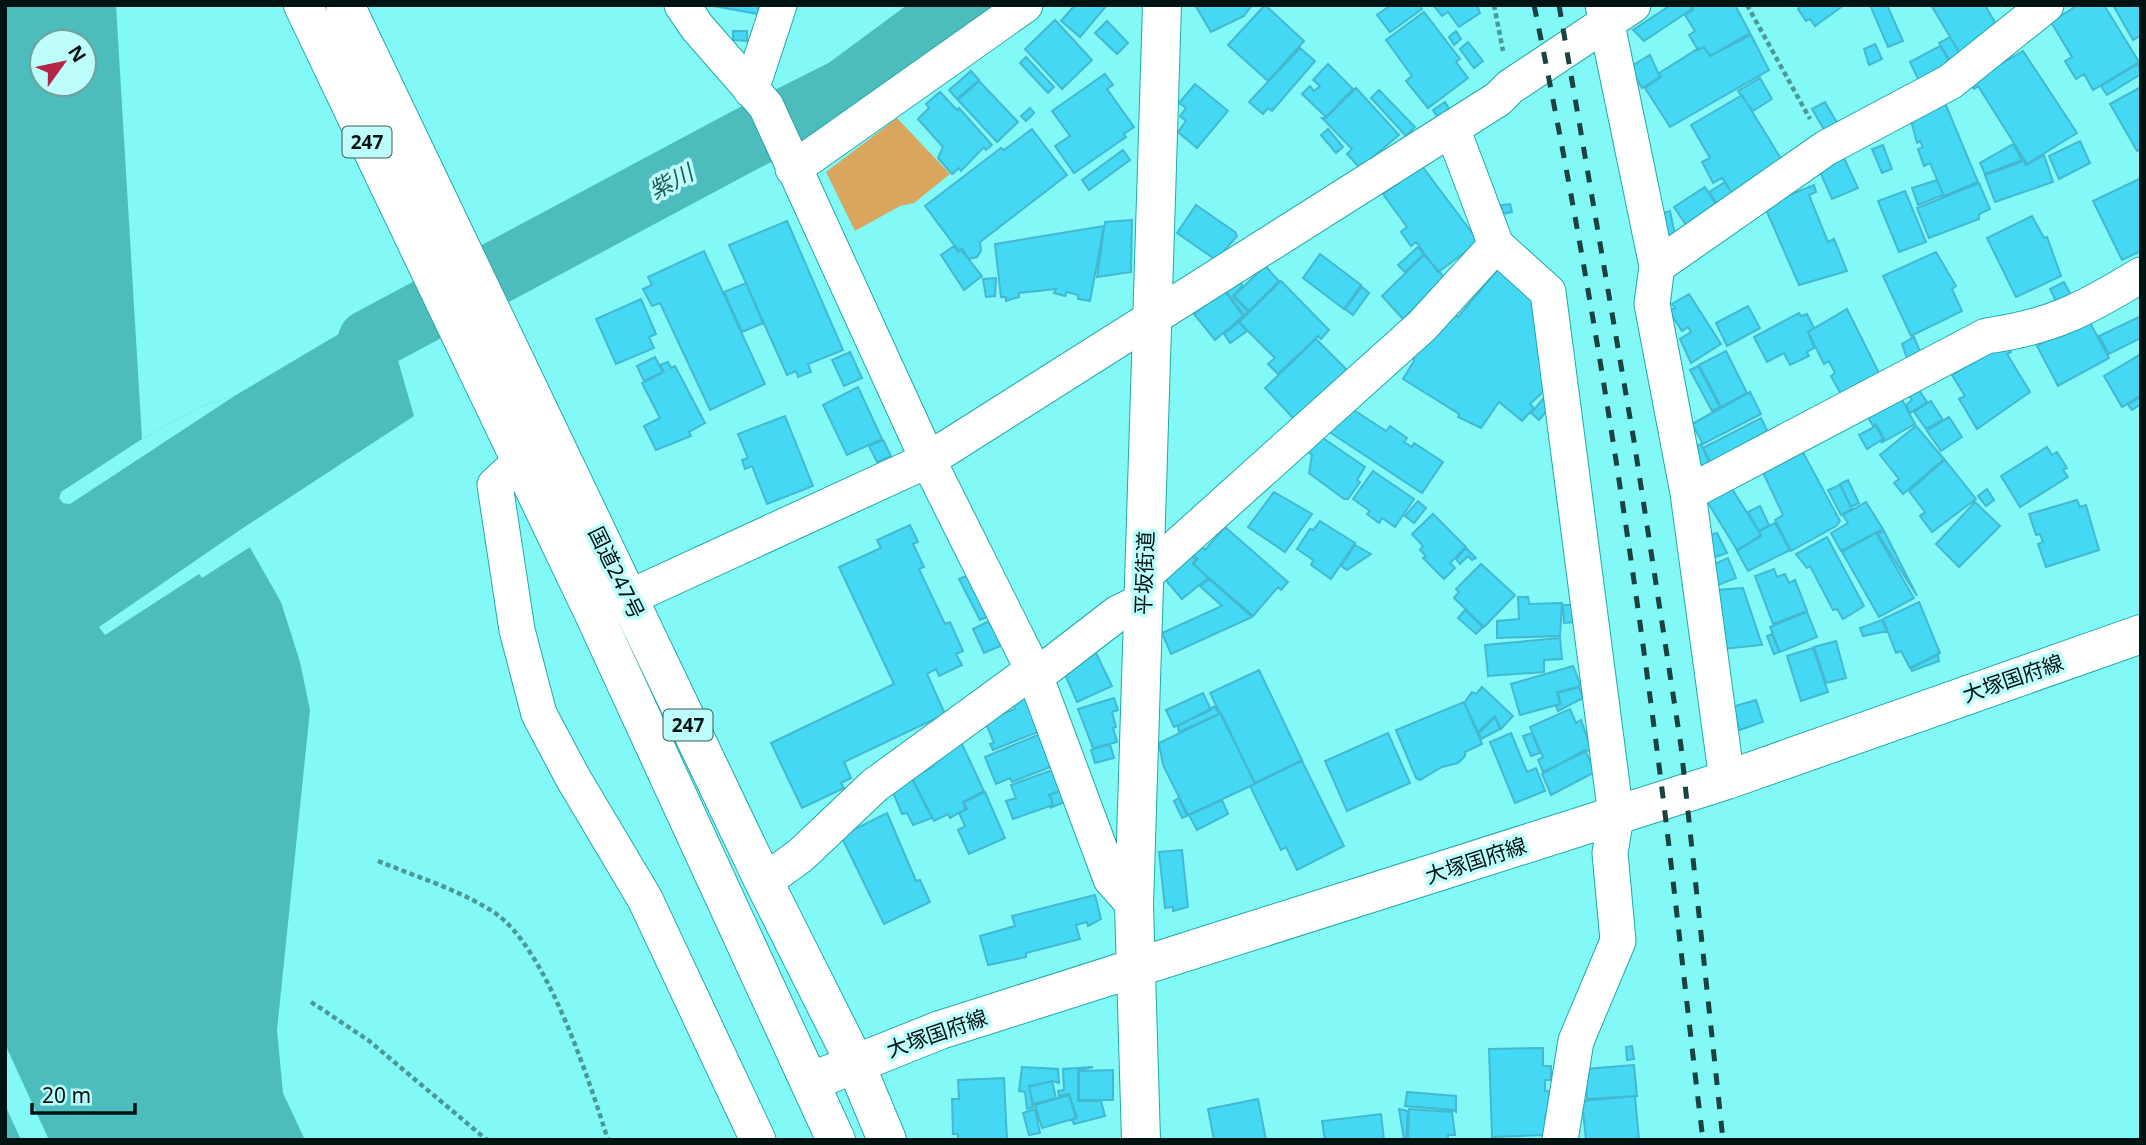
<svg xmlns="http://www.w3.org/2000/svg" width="2146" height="1145" font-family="'Noto Sans','Noto Sans JP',sans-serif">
	<rect width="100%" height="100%" fill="#83f9f7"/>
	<path fill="#d9a65f" d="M897 118 950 174 914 203 900 206 855 231 826 172Z"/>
	<path fill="#4cbdbc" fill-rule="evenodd" d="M5 5H116L142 439 202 406 236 395 359 322 375 353 395 350 414 416 240 530 281 602 300 662 310 710 277 1030 283 1093 305 1140H5ZM42 42H84V84H42Z"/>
	<path fill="#83f9f7" d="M236 395 70 504 63 503 59 498 61 492 142 439 202 406Z
		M240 530 250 547 202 578 199 574 105 635 99 627Z
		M5 1044 49 1140H21L5 1105Z"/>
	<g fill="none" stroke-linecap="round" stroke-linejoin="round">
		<path stroke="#4cbdbc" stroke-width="63" d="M369 341 745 140 845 90 960 5"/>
	</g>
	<path fill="#44d8f5" stroke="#43b8d0" stroke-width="2" d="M708 5H759L758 14Z
		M1075 5H1107L1080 37 1061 21Z
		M1195 5H1252L1244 16 1211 32Z
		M1265 5 1304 41 1268 81 1228 45Z
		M1391 5H1419L1422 9 1390 32 1377 15Z
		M1433 5H1477L1480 13 1459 27 1448 12 1442 16Z
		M1671 5H1689L1692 9 1644 41 1633 30Z
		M1690 5H1735L1750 33 1710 56 1704 47 1698 50 1689 35 1695 31 1685 15 1693 10Z
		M1801 5H1844L1815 26 1810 19 1806 21 1798 9Z
		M1870 5H1887L1903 41 1888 47Z
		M1931 5H1985L1997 26 1961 55Z
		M2078 5H2104L2139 62 2093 90 2084 74 2076 79 2065 61 2072 57 2051 22Z
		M2113 5H2141V35L2133 40Z
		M1424 12 1460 59 1456 62 1468 78 1428 108 1406 81 1412 76 1386 40Z
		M1055 20 1092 60 1062 89 1025 49Z
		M1107 21 1128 43 1117 54 1095 33Z
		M733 31H747V41L733 40Z
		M1456 31 1461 39 1454 45 1449 37Z
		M1751 35 1769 70 1670 127 1645 88 1661 77 1659 73 1696 50 1704 47 1710 56Z
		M1950 37 1961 56 1953 65 1939 43Z
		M1468 42 1483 61 1474 68 1460 49Z
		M1875 44 1882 59 1869 65 1864 49Z
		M1940 46 1952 66 1920 83 1910 62Z
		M1300 48 1315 61 1272 111 1268 108 1263 114 1249 102Z
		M2023 51 2077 133 2027 164 1978 86 1974 89 1970 82Z
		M1650 55 1660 77 1642 88 1630 67Z
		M1026 57 1054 87 1048 93 1020 63Z
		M1328 64 1353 89 1326 117 1302 94 1310 86 1314 91 1320 86 1313 80Z
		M2138 64 2141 74 2107 95 2101 86Z
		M971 71 979 80 957 99 949 90Z
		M1105 74 1113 85 1107 89 1134 127 1124 134 1126 137 1074 173 1055 146 1070 136 1052 111Z
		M1760 78 1772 99 1753 111 1738 91Z
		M979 81 1018 122 997 142 958 100Z
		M1195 84 1228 111 1197 148 1178 132 1186 121 1180 116 1186 108 1179 103Z
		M2141 87V149L2137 151 2110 104Z
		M1356 88 1399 135 1360 168 1347 154 1352 149 1322 118H1326Z
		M1379 90 1415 127 1406 136 1371 98Z
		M940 92 957 110 959 108 992 145 986 150 984 147 961 171 959 168 952 174 938 158 943 147 918 119 929 108 926 104Z
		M1742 95 1783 162 1732 193 1722 178 1713 183 1702 162 1710 158 1691 125Z
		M1445 102 1450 110 1438 118 1433 110Z
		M1825 102 1839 126 1826 133 1812 109Z
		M1945 103 1978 182 1944 196 1930 163 1924 166 1918 149 1923 147 1920 141 1917 143 1910 117Z
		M1030 108 1034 113 1026 121 1021 116Z
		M1032 129 1067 175 980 242 981 251 977 257 969 259 962 249 958 250 925 206 1001 148 1004 150Z
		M1328 129 1343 147 1336 153 1321 135Z
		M2080 141 2090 163 2059 179 2049 156Z
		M2013 144 2022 160 1985 174 1980 163Z
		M1883 145 1892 169 1882 173 1872 149Z
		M1123 150 1130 160 1089 190 1082 180Z
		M2044 155 2053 182 1995 202 1985 175 2024 161 2026 165Z
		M1843 156 1858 188 1832 199 1818 167Z
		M1422 166 1479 242 1438 272 1416 242 1411 246 1401 232 1407 227 1383 194Z
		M2141 178V251L2122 260 2093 201Z
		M1937 180 1943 195 1918 205 1912 188Z
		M1725 182 1732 193 1718 205 1709 192Z
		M1979 183 1990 209 1979 214V219L1929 238 1917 208Z
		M1814 185 1816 192 1809 195 1828 242 1834 239 1847 271 1799 285 1764 205Z
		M1705 187 1719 209 1688 228 1674 207Z
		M1905 191 1926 242 1899 252 1878 201Z
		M1510 204 1512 212 1503 214 1501 205Z
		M1196 205 1235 232 1237 236 1216 260 1177 233Z
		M1670 211 1675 235 1664 237 1660 214Z
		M2032 216 2044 238 2047 237 2061 276 2016 297 1987 238Z
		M1132 220 1131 272 1097 277 1105 222Z
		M787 221 843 350 808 364 811 372 798 377 796 371 787 375 729 245Z
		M1104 226 1090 301 1078 299V295L1067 292 1065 296 1054 293 1056 289 1019 293V297L1006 301V297H1001L995 244Z
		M954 246 958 252 961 250 982 276 964 290 941 255Z
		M1418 247 1424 254 1405 272 1398 265Z
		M704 251 765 384 710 410 660 303 652 306 643 289 652 285 648 277Z
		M1936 252 1956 286 1952 289 1962 311 1911 336 1883 276Z
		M1320 254 1361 285 1344 309 1303 278Z
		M1424 255 1445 278 1403 319 1382 296Z
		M1265 266 1279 281 1249 311 1234 296Z
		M1499 268 1535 301 1546 389 1530 404 1534 408 1522 421 1499 402 1481 428 1458 417 1459 414 1403 379 1414 361V354L1453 313 1458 317Z
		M996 278 995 296 986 297 983 279Z
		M1239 281 1243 286 1233 296 1248 312 1244 315 1225 290Z
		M1281 281 1329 330 1321 339 1318 336 1278 374 1268 364 1275 358 1239 322Z
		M2064 282 2071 295 2057 303 2050 289Z
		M746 283 763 323 742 332 724 292Z
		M1362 287 1369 293 1353 315 1345 309Z
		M1224 290 1243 316 1215 340 1194 314Z
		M1689 294 1721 344 1691 363 1680 339 1691 332 1688 327 1682 331 1669 311 1675 308 1672 304Z
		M641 299 656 334 649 337 654 348 616 364 596 319Z
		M1748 306 1760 328 1727 346 1716 323Z
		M1847 309 1881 377 1842 396 1831 376 1835 373 1829 361 1824 364 1808 332Z
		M1799 313 1801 316 1807 314 1814 328 1808 332 1814 348 1807 352 1809 356 1790 365 1784 353 1767 362 1754 337Z
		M2141 316V338L2109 354 2099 336Z
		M2088 319 2109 358 2058 386 2037 346Z
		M1239 322 1247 331 1230 343 1224 334Z
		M1914 337 1920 351 1907 358 1902 344Z
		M1316 339 1346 369V374L1298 418H1293L1265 388Z
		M2006 344 2011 352 2007 354 2030 392 1977 429 1959 399 1965 396 1952 375Z
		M1726 351 1747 393 1721 407 1699 365Z
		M850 352 862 378 844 386 832 360Z
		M2141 354V395L2122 407 2104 376Z
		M655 357 663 372 644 381 637 366Z
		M668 362 671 368 675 366 705 423 689 432 691 436 656 450 644 426 660 418 642 383 664 372 660 365Z
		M1698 366 1720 407 1712 411 1690 370Z
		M1914 383 1927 402 1910 413 1906 405 1912 400 1905 390Z
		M858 387 882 439 847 455 823 405Z
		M1750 392 1761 414 1703 444 1692 424Z
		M1899 394 1915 424 1881 443 1884 439 1876 424 1873 426 1865 412Z
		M2141 396V404L2132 410 2128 405Z
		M1543 399 1551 406 1539 420 1531 413Z
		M1931 401 1943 420 1926 429 1914 412Z
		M1346 405 1386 431 1390 426 1407 438 1404 442 1412 447 1414 443 1443 462 1422 493 1328 431Z
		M785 416 813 486 767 504 752 466 745 469 742 460 748 458 738 434Z
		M1949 417 1962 437 1941 451 1927 431Z
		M1761 418 1771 438 1713 467 1703 448Z
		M1876 426 1883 439 1867 449 1859 435Z
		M1916 426 1944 459 1903 494 1894 483 1899 479 1880 455Z
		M1317 434 1365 467 1357 480 1360 482 1348 499H1344L1309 473 1312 455 1307 451Z
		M883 440 891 456 877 462 869 446Z
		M1701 444 1712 468 1696 476 1692 449Z
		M1799 445 1840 521 1836 526 1791 551 1775 520 1783 515 1760 466Z
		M2047 447 2052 455 2057 452 2067 468 2063 470 2068 477 2020 507 2001 476Z
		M1945 460 1976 499 1932 532 1920 516 1925 512 1909 491Z
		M1373 471 1414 499 1395 527 1382 518 1379 523 1367 514 1370 511 1353 499Z
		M1848 480 1859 503 1851 507 1840 484Z
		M1729 484 1761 535 1737 550 1705 498Z
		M1840 485 1852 509 1841 515 1828 490Z
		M1987 489 1994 500 1986 506 1978 496Z
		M1274 492 1312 514 1285 552 1248 527Z
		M2077 500 2080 507 2086 505 2099 550 2046 567 2038 544 2043 542 2040 534 2036 535 2029 514Z
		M1418 501 1426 508 1414 523 1405 516Z
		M1866 502 1883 529 1841 551 1831 533 1848 523 1843 515Z
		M1975 502 2000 526 1959 567 1936 544Z
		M1760 506 1769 525 1759 531 1748 512Z
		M1433 514 1466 547 1450 563 1455 568 1444 579 1423 558 1426 556 1420 550 1423 546 1412 534Z
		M1320 521 1355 543 1331 579 1311 565 1313 560 1297 549 1310 529 1313 530Z
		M1775 523 1790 550 1748 571 1737 551 1761 536 1759 531Z
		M910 525 918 542 913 544 924 567 919 569 945 624 950 622 963 651 956 654 962 665 939 676 936 669 927 674 945 714 844 762 851 778 841 783 844 788 802 808 771 743 894 684 839 567 881 548 877 540Z
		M1225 527 1288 582 1281 590 1278 587 1253 616 1193 564 1198 559 1191 554 1199 544 1205 550Z
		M1884 531 1917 596 1878 534Z
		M1717 533 1727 553 1710 559 1705 536Z
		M1876 533 1914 598 1879 617 1842 552Z
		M1827 537 1864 606 1843 619 1837 609 1833 610 1810 566 1807 568 1796 554Z
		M1355 545 1371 554 1347 570 1341 566Z
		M1466 548 1476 558 1472 560 1468 556 1460 564 1456 559Z
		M1190 555 1196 559 1193 563 1208 578 1182 599 1163 577Z
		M1728 558 1736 578 1718 585 1710 566Z
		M1481 564 1515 595 1484 627 1454 598 1459 592 1456 589Z
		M1774 569 1777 577 1785 574 1789 583 1795 580 1807 611 1773 624 1755 576Z
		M971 574 992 615 980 620 959 579Z
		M1209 579 1252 617 1171 654 1162 633 1222 606 1200 586Z
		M1743 588 1762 645 1723 649 1716 590Z
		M1518 597H1528L1529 604 1562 603 1560 636 1497 638V621L1519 619Z
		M1919 602 1940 653 1910 668 1901 651 1896 653 1883 619Z
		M1563 605H1576V622L1564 623Z
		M1465 610 1483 627 1476 634 1458 618Z
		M1807 612 1817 637 1780 652 1770 627Z
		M993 619 1005 644 984 653 973 629Z
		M1882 620 1887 631 1863 636 1860 628Z
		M1772 634 1779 652 1774 654 1767 636Z
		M1560 638 1562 659 1544 660V672L1488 676 1485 645Z
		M1836 641 1846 678 1826 683 1814 647Z
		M1093 647 1112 686 1077 702 1064 672Z
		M1813 648 1828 692 1801 701 1787 656Z
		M1938 655 1939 661 1912 671 1911 668Z
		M1573 666 1581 686 1557 692 1560 704 1520 715 1511 684Z
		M1259 670 1302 760 1255 783 1210 693Z
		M1482 687 1513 716 1501 729 1495 716 1478 732 1464 703 1472 692 1476 694Z
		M1579 687 1583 698 1558 711 1556 706 1561 704 1558 693Z
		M1203 693 1211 710 1174 727 1166 710Z
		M1027 696 1040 731 993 750 990 744 994 743 985 721 1015 709 1013 702Z
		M1114 698 1118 710 1112 712 1116 727 1113 728 1117 742 1093 748 1078 709Z
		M1756 700 1763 722 1740 730 1732 707Z
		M1464 702 1482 744 1465 752V756L1458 763 1442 767 1420 780 1416 778 1396 730Z
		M1215 706 1219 714 1179 732 1178 726Z
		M1570 709 1576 723 1581 720 1591 749 1543 772 1538 760 1543 757 1530 727Z
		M1221 713 1255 784 1188 815 1163 765 1159 743Z
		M1495 717 1500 729 1481 739 1479 733Z
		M1388 733 1410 783 1347 811 1325 761Z
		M1511 733 1527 772 1536 768 1545 791 1515 803 1490 742Z
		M1532 733 1540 753 1531 756 1523 736Z
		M1040 734 1053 766 1012 782 1010 778 996 784 985 757Z
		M960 740 984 791 963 802 965 809 950 818 948 814 934 821 912 778 934 766 932 759Z
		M1110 744 1114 758 1095 763 1091 750Z
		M1585 750 1595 772 1551 795 1542 774Z
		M1302 761 1344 846 1297 870 1286 847 1281 850 1250 786Z
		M1055 769 1063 789 1049 795 1053 805 1013 819 1006 801 1016 798 1011 785Z
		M912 779 932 818 913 825 907 813 902 814 892 790Z
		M1064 789 1069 800 1050 808 1053 805 1050 795Z
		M985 792 1005 838 969 854 958 830 965 826 959 813 967 809 964 802Z
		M1179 798 1187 816 1182 818 1174 801Z
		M1222 800 1228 814 1197 830 1189 815Z
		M887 813 916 881 920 880 930 902 884 924 841 836Z
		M1182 850 1188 907 1173 911V907L1165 908 1159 852Z
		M1095 895 1101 919 1088 926 1087 922 1076 925 1080 939 1026 953V957L988 965 980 936 1015 926 1012 916Z
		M1632 1046 1634 1059 1627 1060 1626 1047Z
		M1543 1048V1066H1551V1080H1545V1091H1549L1550 1115 1545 1116 1546 1135 1492 1137 1489 1049Z
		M1634 1065 1637 1096 1587 1099 1585 1069Z
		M1022 1067 1058 1069 1059 1083 1052 1081 1029 1086 1033 1107 1027 1109 1025 1092 1019 1091Z
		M1093 1067 1078 1070V1101H1101L1105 1116 1074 1124 1072 1120 1077 1118 1069 1094 1059 1096 1058 1091 1064 1090 1063 1069Z
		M1113 1070V1100H1079V1071Z
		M1004 1078 1007 1140H958V1134H953L952 1099H959L958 1080Z
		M1052 1081 1056 1098 1033 1104 1029 1087Z
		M1407 1092 1456 1096V1112L1453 1110 1405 1106Z
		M1069 1095 1076 1118 1042 1128 1035 1105Z
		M1635 1096 1639 1140H1586L1582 1101Z
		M1258 1099 1266 1140H1214L1208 1109Z
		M1035 1109 1040 1133 1029 1135 1023 1113Z
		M1399 1109 1408 1111 1406 1140H1404Z
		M1409 1109 1452 1112 1455 1135H1448V1140H1408Z
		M1381 1114 1384 1140H1325L1322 1121Z"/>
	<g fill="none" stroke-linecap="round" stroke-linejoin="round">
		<defs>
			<path id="street" d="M682 5 697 27 766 106 928 460 1033 670 1111 879 1134 905
				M1603 5 1657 266 1652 304 1688 493 1727 780
				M751 90 779 5
				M1452 128 1496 245 1548 292 1616 816 1610 853 1618 941 1576 1041 1560 1140
				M793 169 1025 5
				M1657 266 1826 148 1950 82 2046 5
				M521 461 495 485 517 630 539 714 573 778 645 899 758 1140
				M1688 493 1986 336C2052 327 2085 309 2141 275
				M1145 575 1422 326 1496 245
				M628 598 928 460 1498 99 1510 87 1633 5
				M764 882 801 855 875 785 1033 670 1048 667 1118 613 1143 601"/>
			<path id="secondary" d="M810 1082 940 1030 1727 780 2141 634
				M1141 1140 1134 905 1162 5"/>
			<path id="highway" d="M303 5 594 614 836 1140
				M345 5 764 882 855 1063 887 1140"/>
		</defs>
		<use href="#street" stroke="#21a8a7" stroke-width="37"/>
		<use href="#secondary" stroke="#21a8a7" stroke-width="40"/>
		<use href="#highway" stroke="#21a8a7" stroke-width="40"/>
		<path stroke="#4c9897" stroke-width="4.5" stroke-dasharray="5 3.5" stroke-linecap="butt" d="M1494 5 1503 51
			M1747 5 1810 119
			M378 861C417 877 460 890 495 913 547 949 589 1080 608 1140
			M311 1002 368 1040 487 1140"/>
		<use href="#street" stroke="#fff" stroke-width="35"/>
		<use href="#secondary" stroke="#fff" stroke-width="38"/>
		<use href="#highway" stroke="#fff" stroke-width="38"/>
		<path stroke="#1b4241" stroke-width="5" stroke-dasharray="12 12" stroke-linecap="butt" d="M1534 5C1585 252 1625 501 1657 750 1674 880 1687 1010 1703 1140
			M1559 5 1634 441 1681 746 1723 1140"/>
	</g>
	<g text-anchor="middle" stroke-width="7" stroke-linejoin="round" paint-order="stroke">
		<g fill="#bdfefc" stroke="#395a59" stroke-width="2">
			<rect x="342.5" y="126.5" width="49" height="31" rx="5"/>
			<rect x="663.5" y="709.5" width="49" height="31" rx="5"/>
		</g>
		<g font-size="19" font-weight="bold" fill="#001313">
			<text x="367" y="149">247</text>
			<text x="688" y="732">247</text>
		</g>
		<g font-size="21" fill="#001313" stroke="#bdfefc">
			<text transform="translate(616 573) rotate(64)" y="7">国道247号</text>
			<text transform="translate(1145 573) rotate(-88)" y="7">平坂街道</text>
			<text transform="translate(2013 679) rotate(-19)" y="7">大塚国府線</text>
			<text transform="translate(1476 861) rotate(-18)" y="7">大塚国府線</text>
			<text transform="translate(937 1034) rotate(-19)" y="7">大塚国府線</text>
		</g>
		<g font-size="23" font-style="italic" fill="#1b5b5a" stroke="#bdfefc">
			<text transform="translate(671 182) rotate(-28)" y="8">紫川</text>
		</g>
	</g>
	<rect width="2146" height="1145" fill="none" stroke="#001313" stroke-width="14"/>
	<g transform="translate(63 63) rotate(57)"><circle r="33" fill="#bdfefc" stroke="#71a09f" stroke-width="2"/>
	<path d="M0-5L12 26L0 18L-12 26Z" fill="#b62547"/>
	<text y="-10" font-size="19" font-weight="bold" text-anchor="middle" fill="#001313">N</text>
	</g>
	<path d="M32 1103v10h103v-10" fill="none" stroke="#001313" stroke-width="3.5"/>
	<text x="42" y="1103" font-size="21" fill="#001313" stroke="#bdfefc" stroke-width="5" paint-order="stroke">20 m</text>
</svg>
